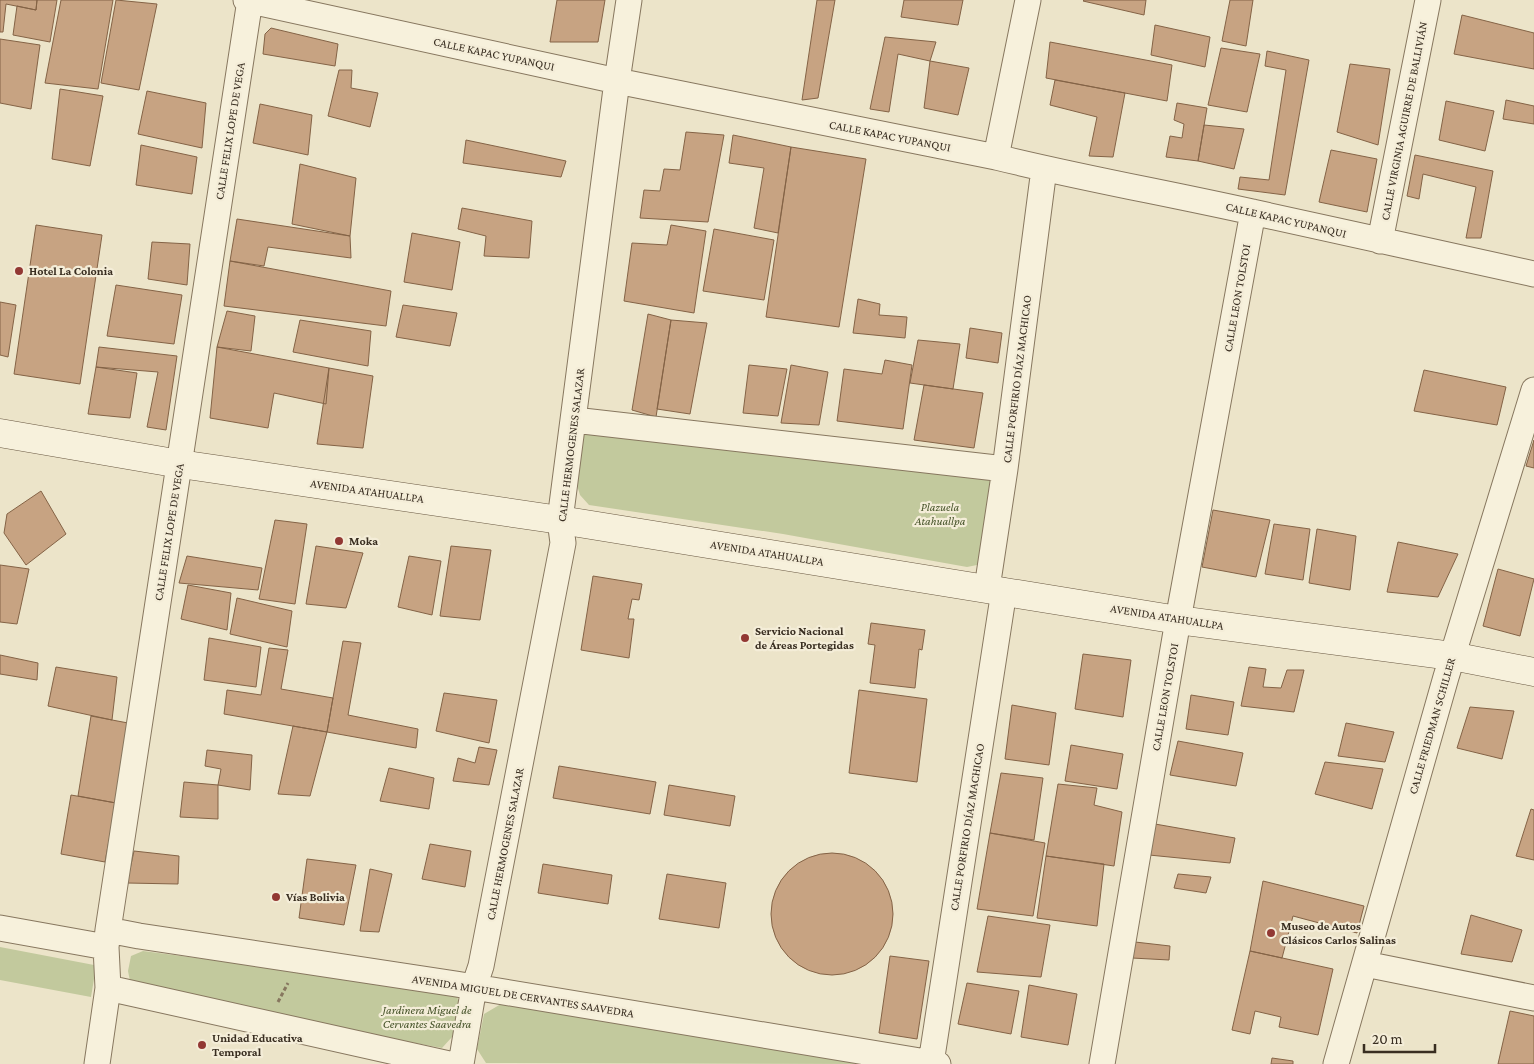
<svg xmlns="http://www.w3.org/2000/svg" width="1534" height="1064" font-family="'Crimson Pro',serif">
	<rect width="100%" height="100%" fill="#ece4c9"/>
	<path fill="#c2c99d" d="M582 426 993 473 980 560 977 565 967 567 783 534 589 505 580 495 576 482Z
		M0 947 94 965V979L91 997 0 980Z
		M143 951 457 992 459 1010 452 1037 442 1048 190 1001 130 981 128 971 131 956Z
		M501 1004 876 1064 486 1063 477 1049 484 1014Z"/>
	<path fill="#c7a382" stroke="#846346" d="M0 0H37L36 10 6 4 3 32H0Z
		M37 0H57L50 42 13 35 17 6 36 10Z
		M61 0H113L98 89 45 83Z
		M116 0 157 4 139 90 101 83Z
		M557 0H605L598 42H550Z
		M817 0H835L818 98 802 100Z
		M904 0H963L958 25 901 17Z
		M1084 0H1146L1144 15 1083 1Z
		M1230 0H1253L1246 46 1222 41Z
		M1462 15 1534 33V69L1454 54Z
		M1155 25 1210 37 1205 67 1151 55Z
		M271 28 338 44 335 66 263 54 265 34Z
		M885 37 936 42 930 61 898 54 889 112 870 109Z
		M0 39 40 45 31 109 0 103Z
		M1050 42 1172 65 1167 101 1046 78Z
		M1221 48 1260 54 1247 112 1208 105Z
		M1267 51 1309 60 1285 195 1238 189 1240 177 1269 180 1286 70 1265 66Z
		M930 61 969 68 958 115 924 108Z
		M1350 64 1390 69 1378 145 1337 132Z
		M339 70H352L351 88 378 93 370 127 328 116Z
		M1055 80 1125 93 1113 157 1089 156 1097 117 1050 105Z
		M60 89 103 96 90 166 52 159Z
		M147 91 206 103 202 148 138 134Z
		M1506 100 1534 106V124L1503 119Z
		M1446 101 1494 111 1485 151 1439 140Z
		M1177 103 1207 108 1198 161 1166 157 1170 136 1182 138 1184 124 1174 120Z
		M260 104 312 115 308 155 253 143Z
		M1204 125 1244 129 1234 169 1198 161Z
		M686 132 724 135 708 222 640 218 644 190 660 191 664 169 680 170Z
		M733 135 791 147 778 233 754 228 764 168 729 163Z
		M466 140 566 161 561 177 463 163Z
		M141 145 197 157 192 194 136 185Z
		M791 147 866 159 839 327 766 317Z
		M1331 150 1377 159 1367 212 1319 202Z
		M1415 155 1493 171 1481 238H1466L1476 187 1423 174 1419 199 1407 196Z
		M300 164 356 178 350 236 292 224Z
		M462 208 532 221 529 258 484 256 486 236 458 229Z
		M237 219 350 236 351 258 268 247 264 266 230 261Z
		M36 225 102 235 80 384 14 374Z
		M671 225 706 231 694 313 624 301 632 243 667 245Z
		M714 229 774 240 764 300 703 291Z
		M412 233 460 242 452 290 404 282Z
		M152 242 190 244 187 285 148 279Z
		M230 261 391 291 386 326 224 306Z
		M116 285 182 295 174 344 107 336Z
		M858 299 880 304 879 315 907 317 905 338 853 333Z
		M0 302 16 305 8 357 0 355Z
		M403 305 457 313 450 346 396 337Z
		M227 311 255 316 251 351 217 347Z
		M648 314 671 320 656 417 632 410Z
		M300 320 371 331 368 366 293 352Z
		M671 320 707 323 690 414 657 409Z
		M970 328 1002 333 998 363 966 358Z
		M918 340 960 344 953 389 910 383Z
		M99 347 177 356 166 430 147 427 158 372 96 367Z
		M217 347 329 368 326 404 274 393 268 428 210 418Z
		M885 360 912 365 903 429 837 421 844 369 882 374Z
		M749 365 787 369 778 416 743 413Z
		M791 365 828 372 819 425 781 423Z
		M96 367 137 373 130 418 88 414Z
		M329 368 373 376 363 448 317 444Z
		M1424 370 1506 387 1497 425 1414 411Z
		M924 385 983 393 974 448 914 440Z
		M1534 440V468L1526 466Z
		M41 491 66 534 26 565 4 533 7 514Z
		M1213 510 1270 520 1256 577 1202 567Z
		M275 520 307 524 295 604 259 599Z
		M1274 524 1310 529 1303 580 1265 574Z
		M1317 529 1356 536 1350 590 1309 583Z
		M1398 542 1458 554 1438 597 1387 592Z
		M316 546 363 553 346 608 306 604Z
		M451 546 491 550 480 620 440 616Z
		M187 556 262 568 258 590 179 583Z
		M409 556 441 561 432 615 398 607Z
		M0 565 29 569 17 624 0 622Z
		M1498 569 1534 579 1520 636 1483 626Z
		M593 576 642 584 639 600 632 599 628 619H634L629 658 581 650Z
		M188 585 231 593 227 630 181 619Z
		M237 598 292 611 287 647 230 634Z
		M871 623 925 630 922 650 919 649 915 688 870 683 875 645 868 644Z
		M209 638 261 647 256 687 204 680Z
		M343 641 361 643 348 715 418 729 416 748 327 732Z
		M269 648 288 650 281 689 333 698 327 732 224 714 227 690 261 695Z
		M1083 654 1131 660 1123 717 1075 709Z
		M0 655 38 663 37 680 0 674Z
		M56 667 117 677 112 720 48 706Z
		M1249 667 1266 669 1263 687 1281 688 1287 670H1304L1294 712 1241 706Z
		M859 690 927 699 917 782 849 773Z
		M444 693 497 700 489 743 436 731Z
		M1191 695 1234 702 1228 735 1186 729Z
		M1012 705 1056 713 1049 765 1005 759Z
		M1470 707 1514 711 1502 759 1457 748Z
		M91 716 128 723 116 803 78 796Z
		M1346 723 1394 732 1385 762 1338 756Z
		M293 726 327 732 310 796 278 794Z
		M1178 741 1243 753 1236 786 1170 775Z
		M1071 745 1123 754 1117 789 1065 781Z
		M479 747 497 750 489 785 453 781 458 758 475 763Z
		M207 750 252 755 250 790 218 785 221 769 205 766Z
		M1325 762 1383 769 1372 809 1315 794Z
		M559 766 656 782 650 814 553 798Z
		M389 768 434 778 429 809 380 801Z
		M1001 773 1043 778 1034 840 990 833Z
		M184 782 218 785V819L180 817Z
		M1058 784 1097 788 1094 805 1122 812 1114 866 1046 856Z
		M669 785 735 796 730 826 664 815Z
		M71 795 116 803 105 862 61 854Z
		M1531 809 1534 810V860L1516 856Z
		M1155 824 1235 838 1230 863 1149 855Z
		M990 833 1045 843 1033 916 977 909Z
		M430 844 471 851 465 887 422 879Z
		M134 851 179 856 178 884 127 883Z
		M771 914a61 61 0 1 1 122 0a61 61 0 1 1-122 0Z
		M1046 856 1104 864 1097 926 1037 918Z
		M307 859 356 865 344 925 299 918Z
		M543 864 612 875 608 904 538 893Z
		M370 869 392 874 379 932 360 931Z
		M667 874 726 883 719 928 659 919Z
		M1178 874 1211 877 1206 893 1174 888Z
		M1263 881 1364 906 1357 933 1293 916 1282 958 1250 951Z
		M1471 915 1522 930 1512 962 1461 954Z
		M988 916 1050 925 1041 977 977 972Z
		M1135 942 1170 946 1169 960 1132 958Z
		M1250 951 1333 969 1318 1035 1279 1027 1281 1017 1255 1011 1250 1034 1232 1030Z
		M890 956 929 961 917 1039 879 1033Z
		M967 983 1019 991 1011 1034 958 1024Z
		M1029 985 1077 994 1068 1045 1021 1037Z
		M1510 1011 1534 1016V1064H1498Z
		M1272 1058 1293 1061V1064H1271Z"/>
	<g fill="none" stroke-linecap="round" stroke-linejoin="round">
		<defs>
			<path id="street" d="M246 0 617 81 996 157C1081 178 1167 193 1252 212 1346 232 1440 254 1534 274
				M996 157 1028 0
				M1380 241 1428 0
				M574 420 1005 469
				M987 588 1005 469 1044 169
				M0 928 106 947
				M108 930 139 936 456 984 938 1064
				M1365 964 1534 998
				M108 988 449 1064
				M931 1063 1004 591
				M97 1064 108 988 106 947 108 930 250 0
				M461 1064 474 987 481 966 563 543 560 520 617 81 629 0
				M1102 1064 1178 620 1253 212
				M1336 1064 1446 677 1534 390"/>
			<path id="secondary" d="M0 433 180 464 560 520 1178 620 1452 656 1534 672"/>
		</defs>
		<use href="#street" stroke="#87775f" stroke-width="27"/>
		<use href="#secondary" stroke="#695842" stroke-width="29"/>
		<path stroke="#87775f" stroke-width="3" stroke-dasharray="4 2.5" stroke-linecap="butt" d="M278 1002 288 983"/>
		<use href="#street" stroke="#f7f1dc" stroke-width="25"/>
		<use href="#secondary" stroke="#f7f1dc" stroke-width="28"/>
	</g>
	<g fill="#923833" stroke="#f4edd8" stroke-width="2">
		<circle cx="19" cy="271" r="5"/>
		<circle cx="339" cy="541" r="5"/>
		<circle cx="745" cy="638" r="5"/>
		<circle cx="276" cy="897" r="5"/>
		<circle cx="1271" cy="933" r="5"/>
		<circle cx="202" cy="1045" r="5"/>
	</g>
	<g text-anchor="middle" stroke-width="4.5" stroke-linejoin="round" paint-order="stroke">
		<g font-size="12" fill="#392e21" stroke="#f4edd8">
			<text transform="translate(494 54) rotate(12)" y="4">CALLE KAPAC YUPANQUI</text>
			<text transform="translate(1404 121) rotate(-79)" y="4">CALLE VIRGINIA AGUIRRE DE BALLIVIÁN</text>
			<text transform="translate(230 131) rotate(-81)" y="4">CALLE FELIX LOPE DE VEGA</text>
			<text transform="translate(890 136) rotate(11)" y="4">CALLE KAPAC YUPANQUI</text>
			<text transform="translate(1286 220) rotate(13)" y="4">CALLE KAPAC YUPANQUI</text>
			<text transform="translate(1237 298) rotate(-80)" y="4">CALLE LEON TOLSTOI</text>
			<text transform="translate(1017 379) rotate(-83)" y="4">CALLE PORFIRIO DÍAZ MACHICAO</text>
			<text transform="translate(571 445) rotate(-83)" y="4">CALLE HERMOGENES SALAZAR</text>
			<text transform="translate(367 491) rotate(8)" y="4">AVENIDA ATAHUALLPA</text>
			<text transform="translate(169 532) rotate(-81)" y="4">CALLE FELIX LOPE DE VEGA</text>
			<text transform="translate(767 553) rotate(9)" y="4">AVENIDA ATAHUALLPA</text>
			<text transform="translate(1167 617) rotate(9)" y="4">AVENIDA ATAHUALLPA</text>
			<text transform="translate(1165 697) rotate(-80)" y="4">CALLE LEON TOLSTOI</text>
			<text transform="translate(1432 726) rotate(-74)" y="4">CALLE FRIEDMAN SCHILLER</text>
			<text transform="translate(967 827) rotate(-81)" y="4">CALLE PORFIRIO DÍAZ MACHICAO</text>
			<text transform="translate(505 844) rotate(-79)" y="4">CALLE HERMOGENES SALAZAR</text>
			<text transform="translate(523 996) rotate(9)" y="4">AVENIDA MIGUEL DE CERVANTES SAAVEDRA</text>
		</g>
		<g font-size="12" font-weight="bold" fill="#392e21" stroke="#f4edd8" text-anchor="start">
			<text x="29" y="275">Hotel La Colonia</text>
			<text x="349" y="545">Moka</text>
			<text x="755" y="635">Servicio Nacional<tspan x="755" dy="14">de Áreas Portegidas</tspan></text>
			<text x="286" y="901">Vías Bolivia</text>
			<text x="1281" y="930">Museo de Autos<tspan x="1281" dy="14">Clásicos Carlos Salinas</tspan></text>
			<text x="212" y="1042">Unidad Educativa<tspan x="212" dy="14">Temporal</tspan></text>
		</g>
		<g font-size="12" font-style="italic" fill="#465329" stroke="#f4edd8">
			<text x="940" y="511">Plazuela<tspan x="940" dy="14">Atahuallpa</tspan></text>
			<text x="427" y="1014">Jardinera Miguel de<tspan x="427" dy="14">Cervantes Saavedra</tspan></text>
		</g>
	</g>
	<path d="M1364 1044v8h71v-8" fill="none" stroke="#392e21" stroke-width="2.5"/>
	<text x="1372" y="1044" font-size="15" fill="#392e21" stroke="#f4edd8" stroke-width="4" paint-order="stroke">20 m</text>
</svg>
